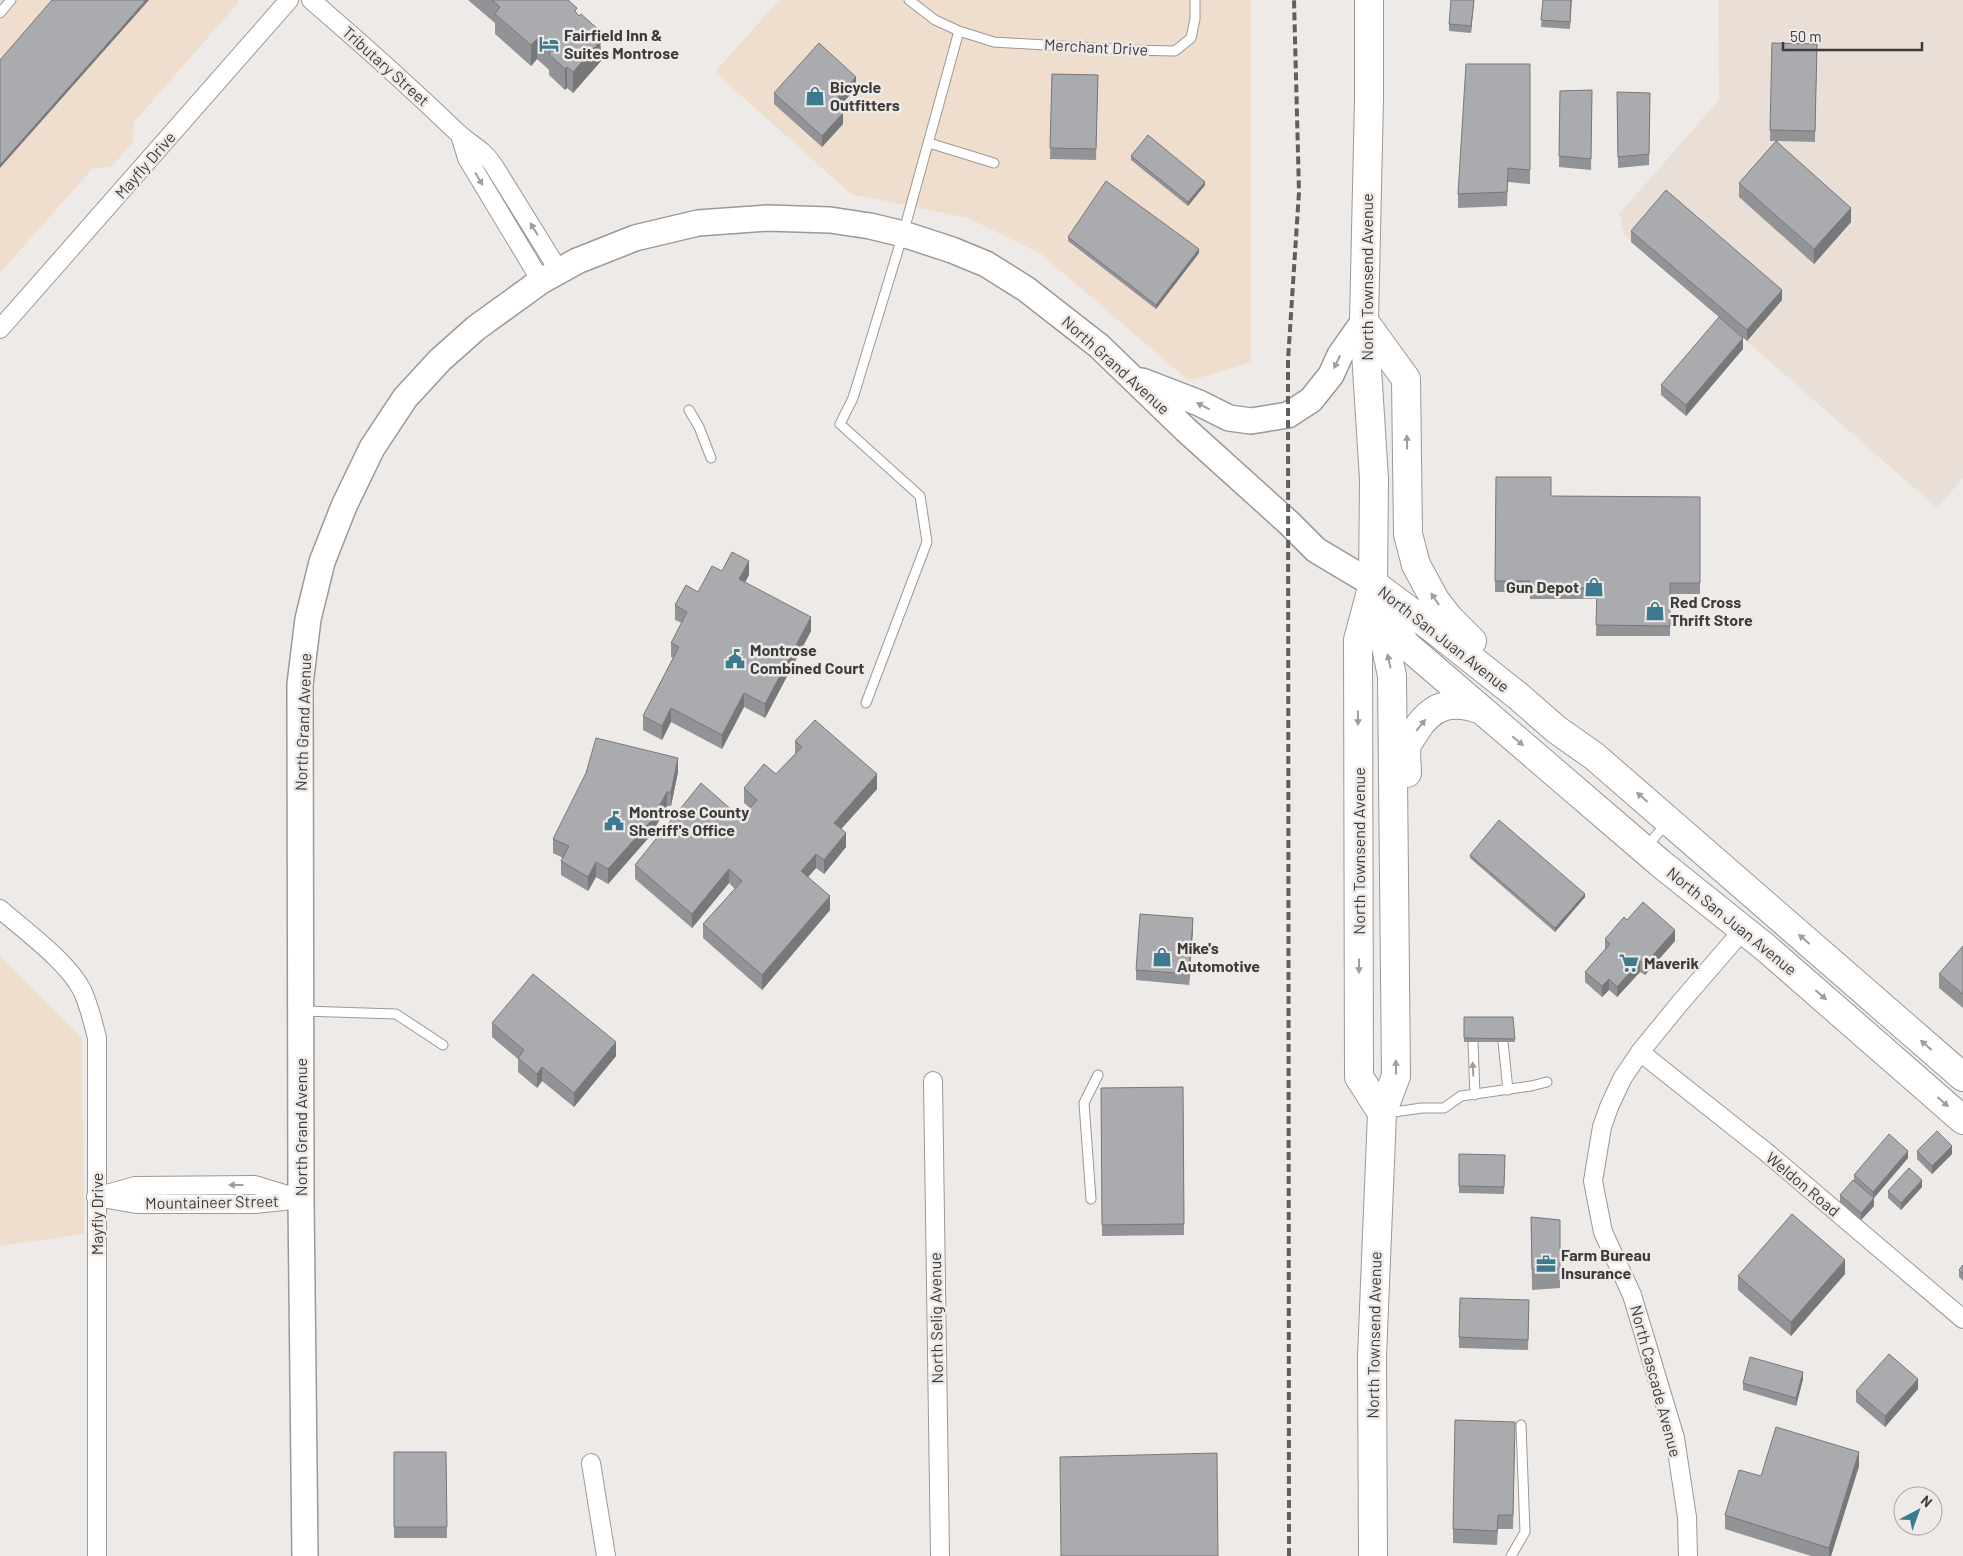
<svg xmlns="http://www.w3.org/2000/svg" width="1963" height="1556" font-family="Barlow,sans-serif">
	<rect width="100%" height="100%" fill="#eeeae7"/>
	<path fill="#efdecd" d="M0 0H238V3L134 122 133 143 112 166 92 169 0 273Z
		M779 0H1251V362L1189 381 1041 254 968 218 851 194 715 72Z
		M0 956 82 1038 84 1234 0 1246Z"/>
	<path fill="#e9dfd6" d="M1718 0H1963V478L1937 508 1624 234 1619 214 1719 100Z"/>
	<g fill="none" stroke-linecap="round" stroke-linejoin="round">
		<defs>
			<path id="lane" d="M909 0 935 20 959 31 994 42 1128 50 1175 51 1191 38 1195 19V0
				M0 13 11 0
				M929 143 994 163
				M689 410 699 427 711 458
				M866 703 927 542 920 496 840 424 853 398 903 234 959 31
				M1646 847 1667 823
				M303 1011 396 1014 443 1045
				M1503 1042 1508 1090
				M1473 1043 1475 1095
				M1387 1113 1422 1108H1444L1461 1096 1531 1086 1547 1082
				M1091 1199 1084 1103 1098 1075
				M1511 1556 1525 1532 1521 1425"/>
			<path id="street" d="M311 0C361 43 410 87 458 133 472 146 482 148 494 166L559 271
				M460 135 467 158 541 281
				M0 329 289 0
				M0 909C25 931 67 961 82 990 89 1005 93 1022 97 1038V1556
				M1640 1052 1766 1152 1963 1319
				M933 1081 940 1556
				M96 1197 135 1186 255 1185 301 1199
				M102 1198 136 1204H254L293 1200
				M591 1463 606 1556
				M1688 1556 1687 1517 1675 1438 1632 1295 1603 1232 1593 1181 1602 1127 1609 1107 1622 1079 1640 1052 1680 1003 1743 930"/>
			<path id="secondary" d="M1142 381 1199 403 1229 418 1251 421 1288 415 1311 400 1331 375 1340 355 1364 321
				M305 1556 301 1199 300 684 308 619 322 562 344 506 372 448 405 398 440 360 476 328 541 281 577 261 635 238 698 223 767 218 830 220 870 226 903 234 952 250 986 264 1026 289 1099 346 1186 430 1289 523 1316 550 1373 584"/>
			<path id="highway" d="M1369 0V99L1364 321 1374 479 1373 584 1392 676 1396 1076 1382 1113 1372 1357 1373 1556
				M1364 321 1406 379 1408 534 1416 565 1435 600 1449 618 1472 641
				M1372 588 1358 640 1359 1077 1382 1113
				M1379 588 1431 627 1518 696 1557 730 1594 756 1963 1077
				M1388 612 1405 644 1660 863 1766 948 1963 1120
				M1407 773C1407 765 1405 753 1407 746 1408 741 1412 737 1415 732 1431 705 1452 699 1481 710"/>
		</defs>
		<use href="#lane" stroke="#9c9895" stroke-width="11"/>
		<use href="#street" stroke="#9c9895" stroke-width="20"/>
		<use href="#secondary" stroke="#9c9895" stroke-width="28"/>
		<use href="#highway" stroke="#9c9895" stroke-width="30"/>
		<use href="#lane" stroke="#fff" stroke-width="9"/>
		<use href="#street" stroke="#fff" stroke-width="18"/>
		<use href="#secondary" stroke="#fff" stroke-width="25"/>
		<use href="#highway" stroke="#fff" stroke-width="28"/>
		<path stroke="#615e5d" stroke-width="4" stroke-dasharray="8 4" stroke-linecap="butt" d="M1289 1556 1288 360 1299 192 1294 0"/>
	</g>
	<path fill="#929396" d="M468 0H568L577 14 600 40 601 61 573 93 567 88 565 90 549 75V70L537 59 531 66 495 34V23Z
		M1474 0 1471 33 1449 31V24Z
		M1543 0H1572L1570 29 1541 27Z
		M1772 43 1817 44 1815 142 1777 141 1851 222 1814 264 1739 197V183L1776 141H1770Z
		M1530 64V184L1508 182 1507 206 1458 208V194Z
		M1052 74 1098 75 1096 160 1050 159Z
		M856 88 838 108 843 124 822 147 774 104V93Z
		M1592 90 1591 170 1559 167 1560 91Z
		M1650 93 1649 165 1618 168 1617 103Z
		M1131 156 1205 185 1188 206 1131 160Z
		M1631 231 1782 300 1747 341 1631 242Z
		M1068 237 1199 253 1156 309 1068 241Z
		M1743 349 1686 416 1661 395V385Z
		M1496 477 1551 496 1700 497V594H1670V636H1596L1597 599H1530V592H1495Z
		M722 571 749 575 745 582 811 631 765 718 744 707 722 749 671 722 662 740 643 730V716L673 658 671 657V643L682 623 675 620V605L698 592Z
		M795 741 877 789 841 829 846 847 824 874 816 868 808 877 830 910 762 990 703 938V924L735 889 729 883 692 928 635 879V865L741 818 750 808 744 803V788L776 774 795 754Z
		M678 772 671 806H667L651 835 608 884 596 877 588 891 561 875V861L563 858 553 853V839Z
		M1470 855 1585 897 1555 932 1470 858Z
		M1627 920 1675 941 1645 975 1640 972 1617 997 1609 990 1602 997 1585 982V972L1605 949V939Z
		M1193 929 1189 985 1136 980V970Z
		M1963 946V1008L1939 988V974Z
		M1464 1017H1513L1515 1042H1464Z
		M492 1023 616 1056 574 1107 542 1081 537 1088 518 1072V1059L492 1037Z
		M1183 1087 1184 1235 1102 1236 1101 1088Z
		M1917 1151 1952 1154 1932 1174 1917 1159Z
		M1505 1155 1504 1194 1459 1193V1186Z
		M1908 1158 1874 1198V1206L1861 1220 1840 1202V1195L1854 1181V1175Z
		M1922 1187 1901 1210 1888 1198V1191Z
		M1531 1217 1560 1220V1288L1532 1290Z
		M1963 1265V1281L1959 1277V1270Z
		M1845 1274 1791 1336 1738 1290V1276Z
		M1529 1311 1528 1350 1459 1348V1337Z
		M1803 1379 1796 1406 1743 1390V1383Z
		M1918 1389 1885 1427 1856 1402V1391Z
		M1515 1436 1513 1529H1498L1497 1545 1453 1543V1529Z
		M394 1452H446L447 1538H394Z
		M1859 1466 1831 1556H1811L1725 1529V1515L1761 1476Z"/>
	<path fill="#77787a" d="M146 0H149L0 168V165Z
		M1474 0 1471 33V26Z
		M600 31 601 61 573 93V72L596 36Z
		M537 39V59L531 66V45Z
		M567 67V88L565 90V69Z
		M856 77V88L833 114V103Z
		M843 113V124L822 147V136Z
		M1205 182V185L1188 206V202Z
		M1851 208V222L1814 264V249Z
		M1199 249V253L1156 309V305Z
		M1782 290V300L1747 341V330Z
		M1743 338V349L1686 416V405Z
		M749 561V575L739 593V579Z
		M811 617V631L765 718V704Z
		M744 693V707L722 749V735Z
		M671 708V722L662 740V726Z
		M678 758V772L671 806V792Z
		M877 774V789L834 837V823Z
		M667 792V806L651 835 608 884V869Z
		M846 833V847L824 874V860Z
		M816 854V868L801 885V871Z
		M596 862V877L588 891V877Z
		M729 869V883L692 928V914Z
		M1585 894V897L1555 932V928Z
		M830 896V910L762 990V975Z
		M1193 918V929L1189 985V974Z
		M1675 930V941L1645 975V964Z
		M1640 961V972L1617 997V987Z
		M1609 979V990L1602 997V986Z
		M616 1042V1056L574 1107V1093Z
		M542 1067V1081L537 1088V1074Z
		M1952 1146V1154L1932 1174V1166Z
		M1908 1151V1158L1873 1199V1192Z
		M1922 1180V1187L1901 1210V1203Z
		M1874 1198V1206L1861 1220V1213Z
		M1845 1260V1274L1791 1336V1322Z
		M1803 1372V1379L1796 1406V1398Z
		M1918 1379V1389L1885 1427V1416Z
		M1859 1452V1466L1831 1556H1829V1548Z"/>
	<path fill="#aaabaf" stroke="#77787a" d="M52 0H146L0 165V60Z
		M492 0H568L577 8 575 11 579 16 581 14 600 31 596 36 601 40 573 72 567 67 565 69 549 54 551 51 537 39 531 45 495 14 500 7Z
		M1451 0H1474L1471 26 1449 24Z
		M1543 0H1571L1570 22 1541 20Z
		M819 43 856 77 833 103 843 113 822 136 774 93Z
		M1772 43 1817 44 1815 131 1770 130Z
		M1466 64H1530V170L1508 168 1507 192 1458 194Z
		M1052 74 1098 75 1096 149 1050 148Z
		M1592 90 1591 159 1559 156 1560 91Z
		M1617 92 1650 93 1649 154 1618 157Z
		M1148 135 1205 182 1188 202 1131 156Z
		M1776 141 1851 208 1814 249 1739 183Z
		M1106 181 1199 249 1156 305 1068 237Z
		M1666 190 1782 290 1747 330 1631 231Z
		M1719 317 1743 338 1686 405 1661 385Z
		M1496 477H1551V496L1700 497V583H1670V626L1596 625 1597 588H1530V581H1495Z
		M732 552 749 561 739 579 811 617 765 704 744 693 722 735 671 708 662 726 643 716 679 647 671 643 687 612 675 605 686 585 698 592 712 566 722 571Z
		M815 720 877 774 834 823 846 833 824 860 816 854 801 871 830 896 762 975 703 924 742 881 729 869 692 914 635 865 701 783 741 818 757 800 744 788 764 764 776 774 802 747 795 741Z
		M596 738 678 758 671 792H667L651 821 608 869 596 862 588 877 561 861 569 846 553 839 586 773Z
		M1499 820 1585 894 1555 928 1470 855Z
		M1643 902 1675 930 1645 964 1640 961 1617 987 1609 979 1602 986 1585 972 1610 944 1605 939 1624 917 1627 920Z
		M1140 914 1193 918 1189 974 1136 970Z
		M1963 946V994L1939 974Z
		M533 974 616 1042 574 1093 542 1067 537 1074 518 1058 524 1050 492 1023Z
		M1464 1017H1513L1515 1039 1464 1038Z
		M1183 1087 1184 1224 1102 1225 1101 1088Z
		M1937 1131 1952 1146 1932 1166 1917 1151Z
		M1889 1134 1908 1151 1873 1192 1854 1175Z
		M1459 1154 1505 1155 1504 1187 1459 1186Z
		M1909 1168 1922 1180 1901 1203 1888 1191Z
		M1853 1180 1874 1198 1861 1213 1840 1195Z
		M1792 1214 1845 1260 1791 1322 1738 1276Z
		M1531 1217 1560 1220V1268L1532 1269Z
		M1963 1265V1274L1959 1270Z
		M1460 1298 1529 1300 1528 1340 1459 1337Z
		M1889 1354 1918 1379 1885 1416 1856 1391Z
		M1750 1357 1803 1372 1796 1398 1743 1383Z
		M1455 1420 1515 1422 1513 1515H1498L1497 1531 1453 1529Z
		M1776 1427 1859 1452 1829 1548 1725 1515 1739 1470 1761 1476Z
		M394 1452H446L447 1527H394Z
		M1217 1453 1218 1556H1061L1060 1457Z"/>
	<defs><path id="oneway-solid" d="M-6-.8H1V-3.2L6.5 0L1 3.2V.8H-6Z" transform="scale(1.25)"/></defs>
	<g fill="#9e9e9d">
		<use href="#oneway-solid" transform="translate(479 179) rotate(59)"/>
		<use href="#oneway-solid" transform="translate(534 229) rotate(-122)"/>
		<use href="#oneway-solid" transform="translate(1337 362) rotate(115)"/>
		<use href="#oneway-solid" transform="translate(1203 406) rotate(-153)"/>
		<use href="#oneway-solid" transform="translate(1407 442) rotate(-91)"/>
		<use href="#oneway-solid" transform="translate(1435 599) rotate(-123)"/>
		<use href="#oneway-solid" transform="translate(1389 661) rotate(-102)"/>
		<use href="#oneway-solid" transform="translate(1358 718) rotate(90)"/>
		<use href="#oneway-solid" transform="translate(1421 725) rotate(-51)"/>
		<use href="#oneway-solid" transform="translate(1518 741) rotate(40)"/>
		<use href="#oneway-solid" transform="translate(1642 797) rotate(-139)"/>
		<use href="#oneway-solid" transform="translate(1804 939) rotate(-139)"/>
		<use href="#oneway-solid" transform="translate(1359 966) rotate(90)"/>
		<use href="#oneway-solid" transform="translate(1821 995) rotate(41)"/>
		<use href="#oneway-solid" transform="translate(1926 1045) rotate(-139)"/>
		<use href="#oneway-solid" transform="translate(1396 1067) rotate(-91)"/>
		<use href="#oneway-solid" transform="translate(1473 1069) rotate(-93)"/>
		<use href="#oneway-solid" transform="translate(1943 1102) rotate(41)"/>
		<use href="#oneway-solid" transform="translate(236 1185) rotate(180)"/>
	</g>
	<defs>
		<symbol id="hotel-bare" viewBox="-9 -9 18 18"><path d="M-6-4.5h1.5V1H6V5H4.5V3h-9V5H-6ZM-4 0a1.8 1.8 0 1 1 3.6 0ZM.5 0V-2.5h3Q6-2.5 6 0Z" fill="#3d7a90" stroke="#eeeae7" stroke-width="2.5" paint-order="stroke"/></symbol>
		<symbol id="shop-bare" viewBox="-9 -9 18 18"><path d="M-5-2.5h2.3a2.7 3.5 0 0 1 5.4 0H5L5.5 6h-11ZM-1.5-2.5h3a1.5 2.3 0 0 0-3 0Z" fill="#3d7a90" stroke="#eeeae7" stroke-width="2.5" paint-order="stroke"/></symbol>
		<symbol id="civic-bare" viewBox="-9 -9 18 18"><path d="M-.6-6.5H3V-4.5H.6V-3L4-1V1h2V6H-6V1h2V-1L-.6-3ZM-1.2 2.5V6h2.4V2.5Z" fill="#3d7a90" stroke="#eeeae7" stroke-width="2.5" paint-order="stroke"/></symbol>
		<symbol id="supermarket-bare" viewBox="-9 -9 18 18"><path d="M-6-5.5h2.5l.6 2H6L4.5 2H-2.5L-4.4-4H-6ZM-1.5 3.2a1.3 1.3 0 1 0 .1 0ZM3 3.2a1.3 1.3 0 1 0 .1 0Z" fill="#3d7a90" stroke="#eeeae7" stroke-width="2.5" paint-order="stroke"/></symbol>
		<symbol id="office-bare" viewBox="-9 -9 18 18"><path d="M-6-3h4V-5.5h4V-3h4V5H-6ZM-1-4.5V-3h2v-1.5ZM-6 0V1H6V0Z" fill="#3d7a90" stroke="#eeeae7" stroke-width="2.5" paint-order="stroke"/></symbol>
	</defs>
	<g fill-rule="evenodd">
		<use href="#hotel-bare" x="535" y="30" width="28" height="28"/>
		<use href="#shop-bare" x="801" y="82" width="28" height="28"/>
		<use href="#shop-bare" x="1580" y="573" width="28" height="28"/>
		<use href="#shop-bare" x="1641" y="597" width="28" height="28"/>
		<use href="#civic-bare" x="721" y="645" width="28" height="28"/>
		<use href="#civic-bare" x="600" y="807" width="28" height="28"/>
		<use href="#shop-bare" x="1148" y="943" width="28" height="28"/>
		<use href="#supermarket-bare" x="1615" y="949" width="28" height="28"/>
		<use href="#office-bare" x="1532" y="1250" width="28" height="28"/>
	</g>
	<g text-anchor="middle" stroke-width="5" stroke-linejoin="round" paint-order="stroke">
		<g font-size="16" font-weight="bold" fill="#3e3c3b" stroke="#eeeae7" text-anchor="start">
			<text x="564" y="41">Fairfield Inn &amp;<tspan x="564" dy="18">Suites Montrose</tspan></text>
			<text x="830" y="93">Bicycle<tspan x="830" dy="18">Outfitters</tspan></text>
			<text x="1579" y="593" text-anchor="end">Gun Depot</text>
			<text x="1670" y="608">Red Cross<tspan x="1670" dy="18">Thrift Store</tspan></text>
			<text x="750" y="656">Montrose<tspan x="750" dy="18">Combined Court</tspan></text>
			<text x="629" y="818">Montrose County<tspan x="629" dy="18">Sheriff's Office</tspan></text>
			<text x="1177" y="954">Mike's<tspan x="1177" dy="18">Automotive</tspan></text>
			<text x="1644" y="969">Maverik</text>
			<text x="1561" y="1261">Farm Bureau<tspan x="1561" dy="18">Insurance</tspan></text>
		</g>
		<g font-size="16" fill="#3e3c3b" stroke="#eeeae7">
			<text transform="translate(1096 47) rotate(3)" y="6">Merchant Drive</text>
			<text transform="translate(386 66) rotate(42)" y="6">Tributary Street</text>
			<text transform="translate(145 165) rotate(-49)" y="6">Mayfly Drive</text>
			<text transform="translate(1367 277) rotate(-90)" y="6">North Townsend Avenue</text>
			<text transform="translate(1116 365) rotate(42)" y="6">North Grand Avenue</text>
			<text transform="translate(1444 639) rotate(38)" y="6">North San Juan Avenue</text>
			<text transform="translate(303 722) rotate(-88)" y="6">North Grand Avenue</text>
			<text transform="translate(1359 851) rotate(-90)" y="6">North Townsend Avenue</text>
			<text transform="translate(1732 921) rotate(39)" y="6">North San Juan Avenue</text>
			<text transform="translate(301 1127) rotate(-90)" y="6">North Grand Avenue</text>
			<text transform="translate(1803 1184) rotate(40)" y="6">Weldon Road</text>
			<text transform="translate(212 1202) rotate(-1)" y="6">Mountaineer Street</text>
			<text transform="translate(97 1214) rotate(-90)" y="6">Mayfly Drive</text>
			<text transform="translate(936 1318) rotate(-91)" y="6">North Selig Avenue</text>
			<text transform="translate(1374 1335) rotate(-89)" y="6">North Townsend Avenue</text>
			<text transform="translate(1656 1381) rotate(75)" y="6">North Cascade Avenue</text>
		</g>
	</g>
	<g transform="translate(1918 1511) rotate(41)"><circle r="24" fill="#eeeae7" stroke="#a8a4a2"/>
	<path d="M0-4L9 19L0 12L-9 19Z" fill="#3d7a90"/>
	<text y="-8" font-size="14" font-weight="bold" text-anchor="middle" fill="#3e3c3b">N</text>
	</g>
	<path d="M1783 42v8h139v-8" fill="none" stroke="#3e3c3b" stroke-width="2.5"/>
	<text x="1790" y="42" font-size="15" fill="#3e3c3b" stroke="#eeeae7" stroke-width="4" paint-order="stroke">50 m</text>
</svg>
